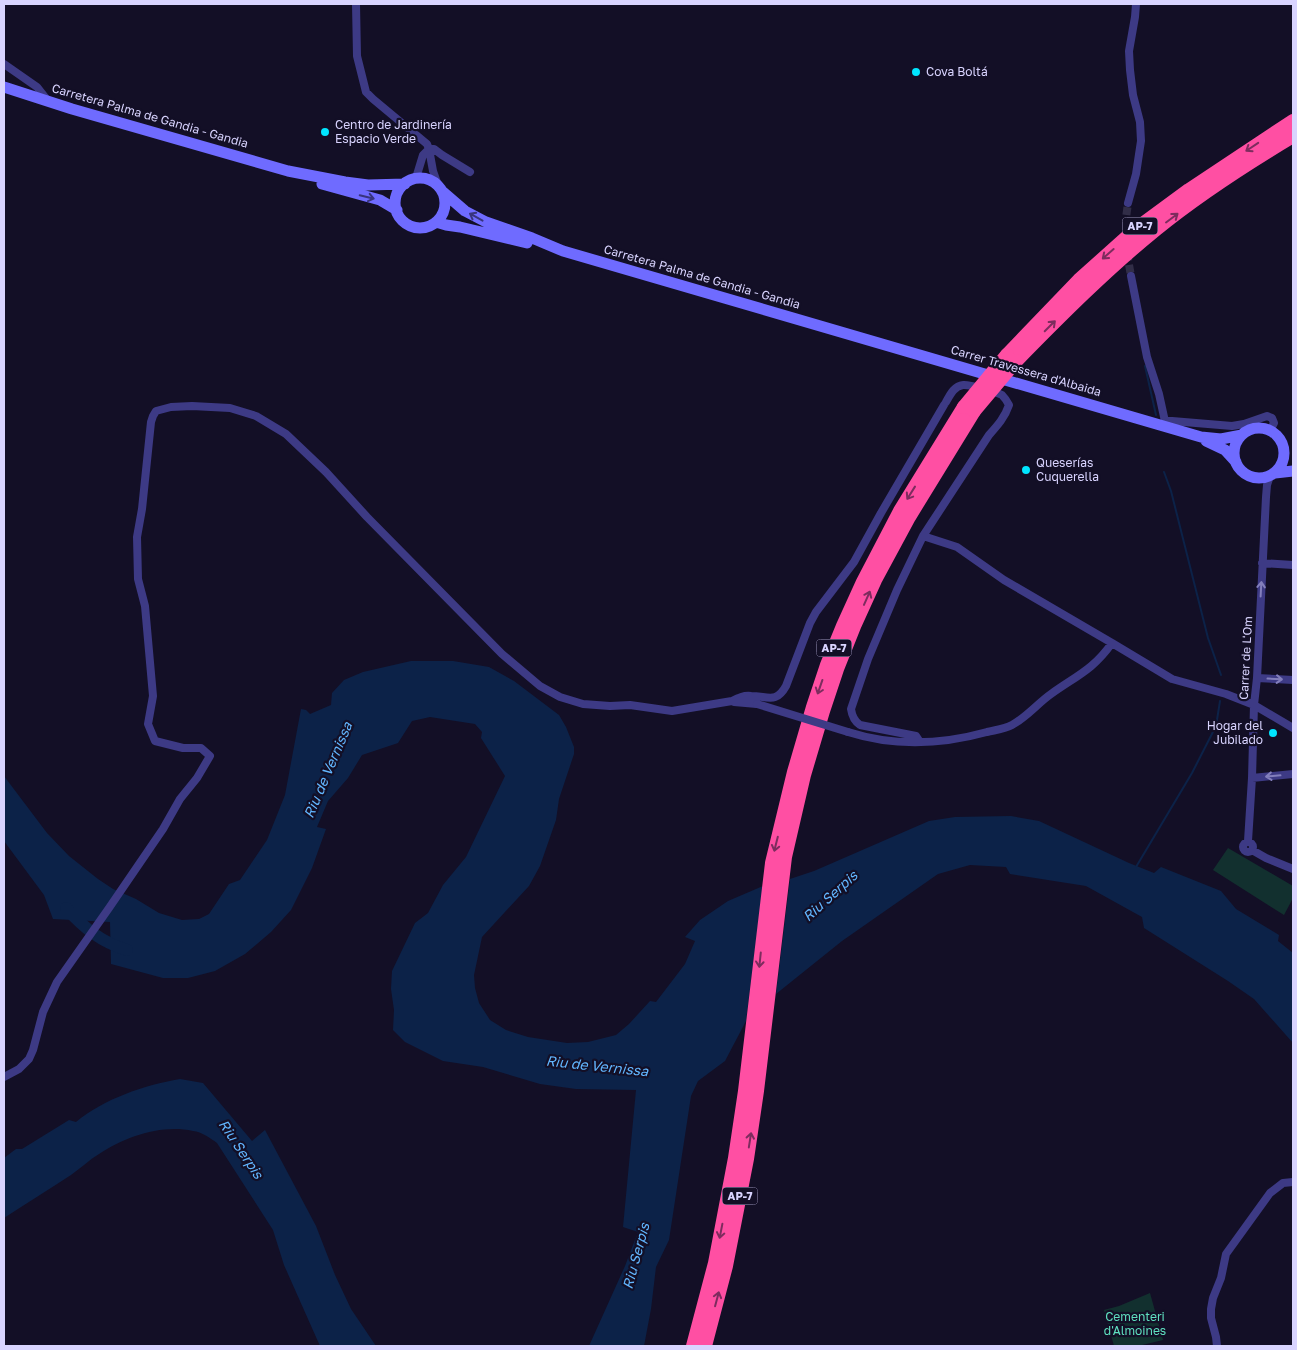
<svg xmlns="http://www.w3.org/2000/svg" width="1297" height="1350" font-family="'Golos Text',sans-serif">
	<rect width="100%" height="100%" fill="#130f26"/>
	<path fill="#12302f" d="M1228 848 1293 886V898L1284 915 1213 870Z
		M1150 1293 1163 1340 1138 1346H1114L1104 1310 1119 1306Z"/>
	<path fill="#0c2248" d="M411 661H453L489 667 514 681 559 715 566 727 574 747V754L559 799 556 820 540 866 529 886 482 937 474 975 475 988 479 1003 490 1020 506 1030 528 1037 567 1043 588 1042 616 1035 629 1024 650 1001 656 1002 685 964 695 941 685 937 700 920 728 901 763 886 746 1021 725 1061 698 1081 691 1096 669 1240 656 1267 651 1309 644 1346H589L625 1266 638 1232 623 1227 636 1090 576 1089 540 1084 483 1067 443 1061 405 1042 393 1030 394 1010 391 989 392 971 415 923 428 913 443 885 466 857 505 776 481 738 482 732 475 724 430 717 412 721 398 743 362 755 348 778 328 801 317 827 326 829 312 868 291 910 271 932 245 954 215 971 188 978H163L111 964 110 922 53 919 44 895 4 841V776L47 833 69 856 98 879 113 889 136 899 159 913 182 920 199 919 209 914 229 884 240 880 267 840 285 795 301 709 306 710 310 714 331 705 332 693 344 680 363 672Z
		M1011 816 1039 821 1129 863 1154 873 1161 867 1221 891 1236 909 1279 935 1278 941 1293 953V1043L1254 999 1228 981 1144 928 1142 917 1086 886 1010 874 1006 867 970 865 938 874 842 941 776 994 790 879 814 871 929 821 955 817Z
		M180 1079 203 1083 252 1141 265 1130 316 1226 335 1275 351 1309 376 1346H320L284 1265 273 1230 217 1143C210 1138 202 1132 193 1131 161 1124 125 1137 99 1154 89 1160 81 1168 71 1175 49 1189 26 1204 4 1218V1158L16 1149H22L69 1120 76 1122C104 1099 144 1085 180 1079Z"/>
	<g fill="none" stroke-linecap="round" stroke-linejoin="round">
		<path stroke="#0c2248" stroke-width="2" d="M1145 366 1156 415
			M1164 472 1171 491 1208 638 1221 675
			M1136 867 1192 773 1216 726 1220 701"/>
		<path stroke="#0c2248" stroke-width="12" d="M66 908C84 928 101 942 127 950"/>
		<path stroke="#312d47" stroke-width="8" stroke-dasharray="8 4" stroke-linecap="butt" d="M1126 239V218L1128 203
			M1127 253 1131 276"/>
		<path stroke="#3d3a85" stroke-width="8" d="M356 4 357 56 366 92 373 99 427 144 429 149 433 171 438 185
			M4 64 37 87 48 101
			M429 149H434L442 155 470 172
			M416 178 423 155 429 149
			M1128 203 1136 174 1141 141 1140 122 1133 95 1130 70 1129 51 1135 17 1136 4
			M1131 276 1147 357 1159 394 1166 426
			M1165 421H1172L1232 426 1244 424 1267 416 1272 418 1274 423 1270 431
			M923 536 957 547 1004 580 1112 643
			M1262 563 1293 565
			M1257 678 1293 680
			M734 702 757 704
			M848 732C895 747 940 745 987 732 995 730 1005 729 1012 725 1027 717 1038 703 1051 694 1076 676 1093 670 1112 643L1172 679 1226 694 1254 705 1293 728
			M920 742 916 736 860 725C854 721 852 716 851 709L868 659 897 590 923 536 989 435C998 425 1005 417 1009 405 1007 401 1005 398 1002 395 996 392 969 384 963 385 954 386 950 395 946 402
			M1252 778 1293 774
			M1248 841 1252 778 1254 705 1257 678 1266 497 1267 485 1270 476
			M1243 847a5 5 0 1 1 10 0a5 5 0 1 1-10 0Z
			M1252 850 1266 858 1293 869
			M4 1077 19 1069 29 1059 33 1050 43 1012 57 982 109 908 163 829 180 799 197 778 210 756 201 748H183L155 741 148 724 153 696 145 606 138 579 137 537 142 509 151 422 153 416 156 411 171 407 192 406 230 408 256 416 286 434 326 472 367 517 502 654 540 686 560 697 583 704 610 706 630 705 672 711 732 701C738 698 744 695 751 696 768 696 776 704 786 686L810 623 816 612 854 562 881 513 944 405
			M1217 1346 1216 1337 1211 1318V1309L1213 1298 1221 1278 1226 1254 1270 1193 1283 1183 1293 1182"/>
		<path stroke="#6f6bff" stroke-width="11" d="M4 87 72 109 288 171 345 182 368 185 405 184
			M395 203a25 25 0 1 1 50 0a25 25 0 1 1-50 0Z
			M322 184 380 200 397 210
			M443 192 465 211 486 222 532 238 563 251 1201 437 1221 439 1242 435
			M436 222 446 225 460 227 527 243
			M1234 453a25 25 0 1 1 50 0a25 25 0 1 1-50 0Z
			M1206 441 1225 450 1236 462
			M1275 473 1293 471"/>
		<path stroke="#ff4fa3" stroke-width="14" d="M1007 355 1079 280 1136 229 1189 190 1293 121
			M1016 361C1061 315 1106 270 1155 230 1198 195 1246 164 1293 136
			M693 1346 715 1263 735 1158 745 1091 772 863 794 772 813 707 827 665 843 626 863 582 900 511 964 407
			M705 1346 726 1266 747 1159 757 1091 785 857 804 775 823 711 837 669 855 624 875 580 909 517 974 411"/>
		<path stroke="#3d3a85" stroke-width="8" d="M757 704 848 732"/>
		<path stroke="#ff4fa3" stroke-width="14" d="M964 407 1007 355
			M974 411 1016 361"/>
	</g>
	<defs><path id="oneway-shaft" d="M-6 0H5M1.5-3L5.5 0L1.5 3" fill="none" stroke-width="1.6" stroke-linecap="round" stroke-linejoin="round" transform="scale(1.25)"/></defs>
	<g stroke="#7d2c5e">
		<use href="#oneway-shaft" transform="translate(1252 147) rotate(146)"/>
		<use href="#oneway-shaft" transform="translate(1172 218) rotate(-37)"/>
		<use href="#oneway-shaft" transform="translate(1108 254) rotate(139)"/>
		<use href="#oneway-shaft" transform="translate(1050 326) rotate(-45)"/>
		<use href="#oneway-shaft" transform="translate(911 493) rotate(122)"/>
		<use href="#oneway-shaft" transform="translate(867 598) rotate(-66)"/>
		<use href="#oneway-shaft" transform="translate(820 687) rotate(109)"/>
		<use href="#oneway-shaft" transform="translate(776 844) rotate(104)"/>
		<use href="#oneway-shaft" transform="translate(760 960) rotate(96)"/>
		<use href="#oneway-shaft" transform="translate(750 1140) rotate(-81)"/>
		<use href="#oneway-shaft" transform="translate(721 1231) rotate(101)"/>
		<use href="#oneway-shaft" transform="translate(717 1299) rotate(-75)"/>
	</g>
	<g stroke="#38347d">
		<use href="#oneway-shaft" transform="translate(367 197) rotate(14)"/>
		<use href="#oneway-shaft" transform="translate(476 217) rotate(-151)"/>
	</g>
	<g stroke="#837fbc">
		<use href="#oneway-shaft" transform="translate(1261 589) rotate(-87)"/>
		<use href="#oneway-shaft" transform="translate(1275 679) rotate(3)"/>
		<use href="#oneway-shaft" transform="translate(1273 776) rotate(175)"/>
	</g>
	<g fill="#00e5ff" stroke="#130f26" stroke-width="2">
		<circle cx="916" cy="72" r="5"/>
		<circle cx="325" cy="132" r="5"/>
		<circle cx="1026" cy="470" r="5"/>
		<circle cx="1273" cy="733" r="5"/>
	</g>
	<g text-anchor="middle" stroke-width="4.5" stroke-linejoin="round" paint-order="stroke">
		<g fill="#130f26" stroke="#9e99be" stroke-width="1">
			<rect x="1122.5" y="217.5" width="35" height="17" rx="4"/>
			<rect x="816.5" y="639.5" width="35" height="17" rx="4"/>
			<rect x="722.5" y="1187.5" width="35" height="17" rx="4"/>
		</g>
		<g font-size="11" font-weight="bold" fill="#d9d4ff">
			<text x="1140" y="230">AP-7</text>
			<text x="834" y="652">AP-7</text>
			<text x="740" y="1200">AP-7</text>
		</g>
		<g font-size="12" fill="#d9d4ff" stroke="#130f26" text-anchor="start">
			<text x="926" y="76">Cova Boltá</text>
			<text x="335" y="129">Centro de Jardinería<tspan x="335" dy="14">Espacio Verde</tspan></text>
			<text x="1036" y="467">Queserías<tspan x="1036" dy="14">Cuquerella</tspan></text>
			<text x="1263" y="730" text-anchor="end">Hogar del<tspan x="1263" dy="14">Jubilado</tspan></text>
		</g>
		<g font-size="12" fill="#d9d4ff" stroke="#130f26">
			<text transform="translate(150 116) rotate(16)" y="4">Carretera Palma de Gandia - Gandia</text>
			<text transform="translate(702 277) rotate(16)" y="4">Carretera Palma de Gandia - Gandia</text>
			<text transform="translate(1026 371) rotate(16)" y="4">Carrer Travessera d'Albaida</text>
			<text transform="translate(1246 658) rotate(-87)" y="4">Carrer de L'Om</text>
		</g>
		<g font-size="12" fill="#5fe0c0" stroke="#130f26">
			<text x="1135" y="1321">Cementeri<tspan x="1135" dy="14">d'Almoines</tspan></text>
		</g>
		<g font-size="14" font-style="italic" fill="#62b6ff" stroke="#130f26">
			<text transform="translate(328 770) rotate(-67)" y="5">Riu de Vernissa</text>
			<text transform="translate(830 896) rotate(-42)" y="5">Riu Serpis</text>
			<text transform="translate(597 1066) rotate(6)" y="5">Riu de Vernissa</text>
			<text transform="translate(241 1149) rotate(56)" y="5">Riu Serpis</text>
			<text transform="translate(636 1256) rotate(-75)" y="5">Riu Serpis</text>
		</g>
	</g>
	<rect width="1297" height="1350" fill="none" stroke="#d9d4ff" stroke-width="10"/>
</svg>
